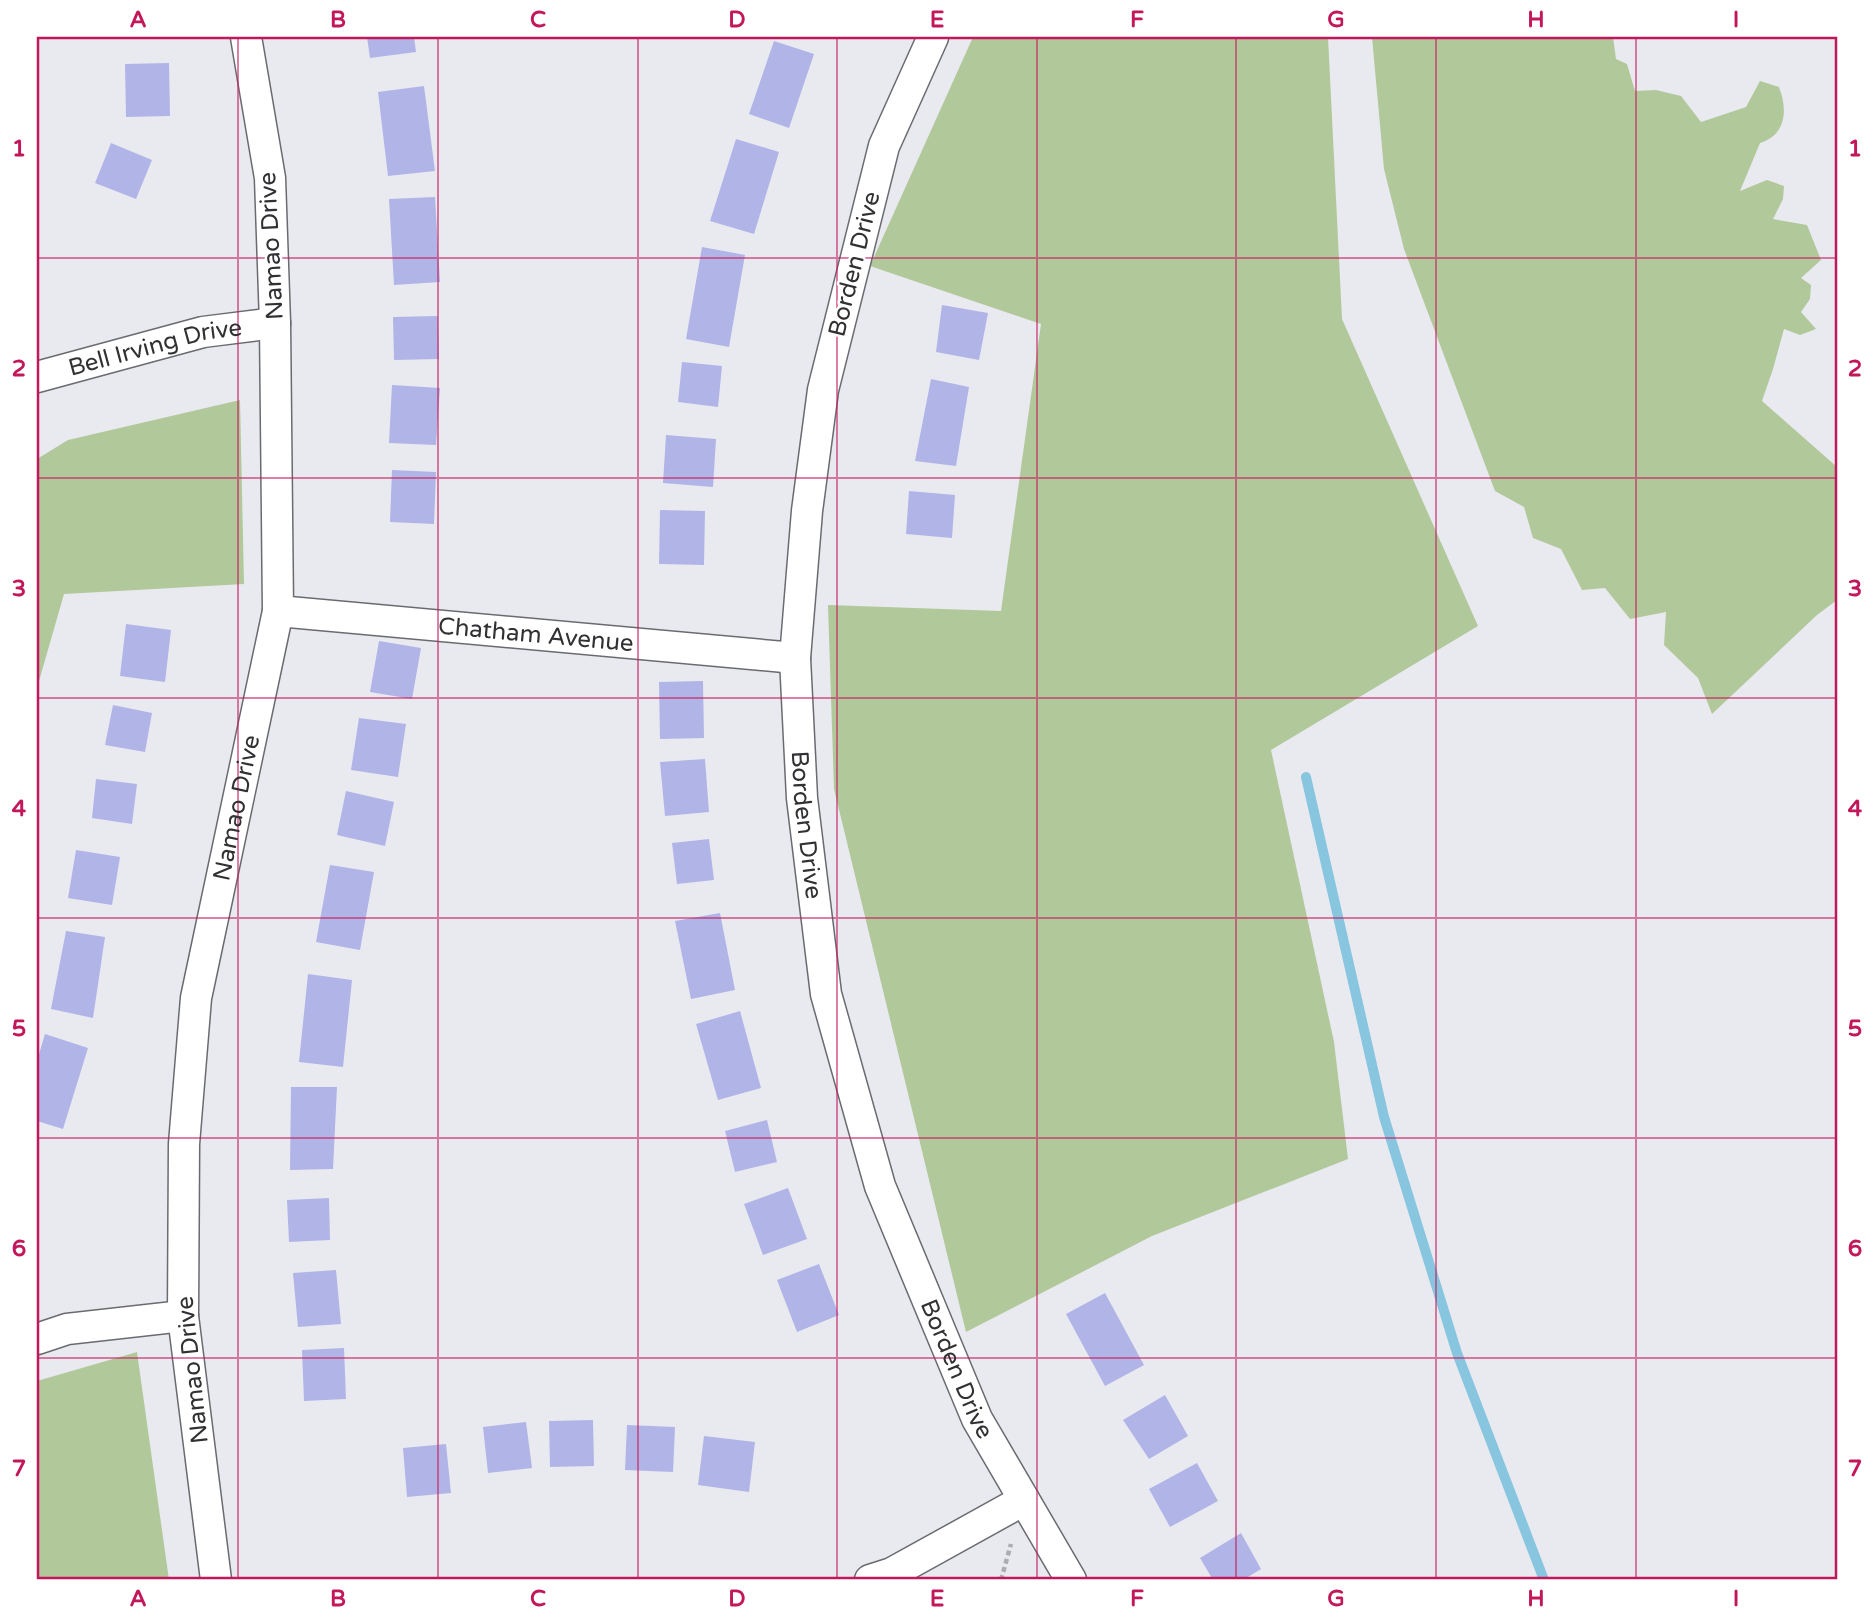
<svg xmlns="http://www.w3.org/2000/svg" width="1874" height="1617" font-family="'Varela Round',sans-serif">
	<rect width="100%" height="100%" fill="#e9eaf0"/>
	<path fill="#b1c89b" d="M973 37H1328L1342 319 1478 626 1271 750 1334 1042 1348 1159 1152 1236 966 1332 834 789 828 605 1001 611 1041 324 870 266Z
		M1372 37H1613L1616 59 1627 64 1635 91 1656 90 1681 96 1701 122 1746 107 1760 81 1779 87C1788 110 1786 135 1760 143L1740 191 1767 180 1784 186 1783 199 1773 219 1807 225 1821 260 1801 278 1811 285 1810 299 1801 312 1816 329 1800 335 1784 329 1773 369 1762 401 1837 467V600L1817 615 1712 714 1698 678 1664 645 1666 612 1630 619 1605 588 1582 590 1561 549 1533 538 1524 507 1495 491 1404 249 1384 169Z
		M240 400 244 584 64 594 37 688V459L68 440Z
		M137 1352 169 1580H37V1381Z"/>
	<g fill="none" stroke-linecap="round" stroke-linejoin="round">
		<path stroke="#88c5df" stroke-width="10" d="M1306 777 1384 1117 1457 1353 1544 1580"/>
	</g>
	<path fill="#b1b4e7" d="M367 37H414L416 52 370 58Z
		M774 41 814 54 789 128 749 114Z
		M169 63 170 116 126 117 125 64Z
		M424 86 435 171 388 176 378 92Z
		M736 139 779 152 754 234 710 221Z
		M111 143 152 160 136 199 95 183Z
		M435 197 440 282 394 285 389 199Z
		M702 247 745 255 729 347 686 339Z
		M942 305 988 313 979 360 936 352Z
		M438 316 439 359 394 360 393 317Z
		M682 362 722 366 718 407 678 402Z
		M931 379 969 387 956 466 915 461Z
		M392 385 440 388 436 445 389 443Z
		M666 435 716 439 713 487 663 483Z
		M392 470 436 472 434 524 390 522Z
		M909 491 955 495 952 538 906 534Z
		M660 510 705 511 704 565 659 564Z
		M126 624 171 630 165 682 120 676Z
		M379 641 421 648 412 699 370 692Z
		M703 681 704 738 660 739 659 682Z
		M113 705 152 713 145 752 105 745Z
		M359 718 406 724 398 777 351 770Z
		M705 759 709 812 665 816 660 762Z
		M96 779 137 784 132 824 92 818Z
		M346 791 394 802 385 846 337 835Z
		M709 839 714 880 677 884 672 843Z
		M76 850 120 857 112 905 68 898Z
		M330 865 374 872 360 950 316 942Z
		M720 913 735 990 691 999 675 921Z
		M66 931 105 937 93 1018 51 1009Z
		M308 974 352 980 343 1067 299 1062Z
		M740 1011 761 1088 718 1100 696 1024Z
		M45 1034 88 1048 63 1129 37 1121V1061Z
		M291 1087H337L333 1169 290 1170Z
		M767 1120 777 1162 735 1172 725 1131Z
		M788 1188 807 1239 763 1255 744 1204Z
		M329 1198 330 1240 289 1242 287 1200Z
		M819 1264 839 1315 797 1332 777 1280Z
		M336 1270 341 1324 298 1327 293 1273Z
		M1105 1293 1144 1365 1105 1386 1066 1314Z
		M344 1348 346 1399 304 1401 302 1350Z
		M1165 1395 1188 1436 1149 1459 1123 1420Z
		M593 1420 594 1466 550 1467 549 1421Z
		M526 1422 532 1468 488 1473 483 1427Z
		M627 1425 675 1427 673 1472 625 1470Z
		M704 1436 755 1442 749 1492 698 1485Z
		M446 1444 451 1493 407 1497 403 1448Z
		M1197 1463 1218 1501 1170 1527 1149 1489Z
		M1241 1533 1261 1569 1243 1580H1213L1200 1558Z"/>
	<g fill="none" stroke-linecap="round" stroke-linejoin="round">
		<defs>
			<g id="street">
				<path id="s1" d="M933 37 884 146 823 390 807 511 795 658 802 798 826 994 880 1186 977 1419 1071 1580"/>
				<path id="s2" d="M37 377 203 332 275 323"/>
				<path id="s3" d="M278 611 795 658"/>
				<path d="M37 1339 67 1329 183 1316"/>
				<path id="s4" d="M216 1580 183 1316 184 1144 196 998 278 611 275 323 270 178 246 37"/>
				<path d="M870 1580 892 1573 1024 1500"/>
			</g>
		</defs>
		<use href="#street" stroke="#6a6b71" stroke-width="33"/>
		<path stroke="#acadb2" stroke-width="4.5" stroke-dasharray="5 3.5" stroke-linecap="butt" d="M1001 1580 1011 1544"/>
		<use href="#street" stroke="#fff" stroke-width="30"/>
	</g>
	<path fill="none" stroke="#c2185b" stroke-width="2" stroke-opacity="0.55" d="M238 37V1580M438 37V1580M638 37V1580M837 37V1580M1037 37V1580M1236 37V1580M1436 37V1580M1636 37V1580M37 258H1837M37 478H1837M37 698H1837M37 918H1837M37 1138H1837M37 1358H1837"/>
	<g text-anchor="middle" stroke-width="5" stroke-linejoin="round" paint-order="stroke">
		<g font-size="24" fill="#313134" stroke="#fff">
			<text transform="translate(271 246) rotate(-93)" y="8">Namao Drive</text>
			<text transform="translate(854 264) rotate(-76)" y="8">Borden Drive</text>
			<text dy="8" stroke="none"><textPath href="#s2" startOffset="122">Bell Irving Drive</textPath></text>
			<text dy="8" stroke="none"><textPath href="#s3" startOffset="259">Chatham Avenue</textPath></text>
			<text dy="8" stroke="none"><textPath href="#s4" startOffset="779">Namao Drive</textPath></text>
			<text dy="8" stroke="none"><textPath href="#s1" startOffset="808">Borden Drive</textPath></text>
			<text dy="8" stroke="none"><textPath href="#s1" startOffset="1376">Borden Drive</textPath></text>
			<text transform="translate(192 1370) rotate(-96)" y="8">Namao Drive</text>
		</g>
	</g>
	<rect width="1874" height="1617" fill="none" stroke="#ffffff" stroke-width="77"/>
	<rect x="38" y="38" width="1798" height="1540" fill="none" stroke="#c2185b" stroke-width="2.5"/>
	<g font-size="23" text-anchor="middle" font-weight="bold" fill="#c2185b">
		<text x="138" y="27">A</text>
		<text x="338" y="27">B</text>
		<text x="538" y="27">C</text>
		<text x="737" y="27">D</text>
		<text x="937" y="27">E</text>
		<text x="1137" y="27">F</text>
		<text x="1336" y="27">G</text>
		<text x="1536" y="27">H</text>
		<text x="1736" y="27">I</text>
		<text x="19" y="156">1</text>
		<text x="1855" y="156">1</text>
		<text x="19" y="376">2</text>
		<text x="1855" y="376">2</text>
		<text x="19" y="596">3</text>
		<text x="1855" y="596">3</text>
		<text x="19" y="816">4</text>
		<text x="1855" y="816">4</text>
		<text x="19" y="1036">5</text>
		<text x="1855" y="1036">5</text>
		<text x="19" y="1256">6</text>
		<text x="1855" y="1256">6</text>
		<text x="19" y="1476">7</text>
		<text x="1855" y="1476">7</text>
		<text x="138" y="1606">A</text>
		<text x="338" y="1606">B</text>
		<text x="538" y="1606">C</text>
		<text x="737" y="1606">D</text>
		<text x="937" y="1606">E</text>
		<text x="1137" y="1606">F</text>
		<text x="1336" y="1606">G</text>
		<text x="1536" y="1606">H</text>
		<text x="1736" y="1606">I</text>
	</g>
</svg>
